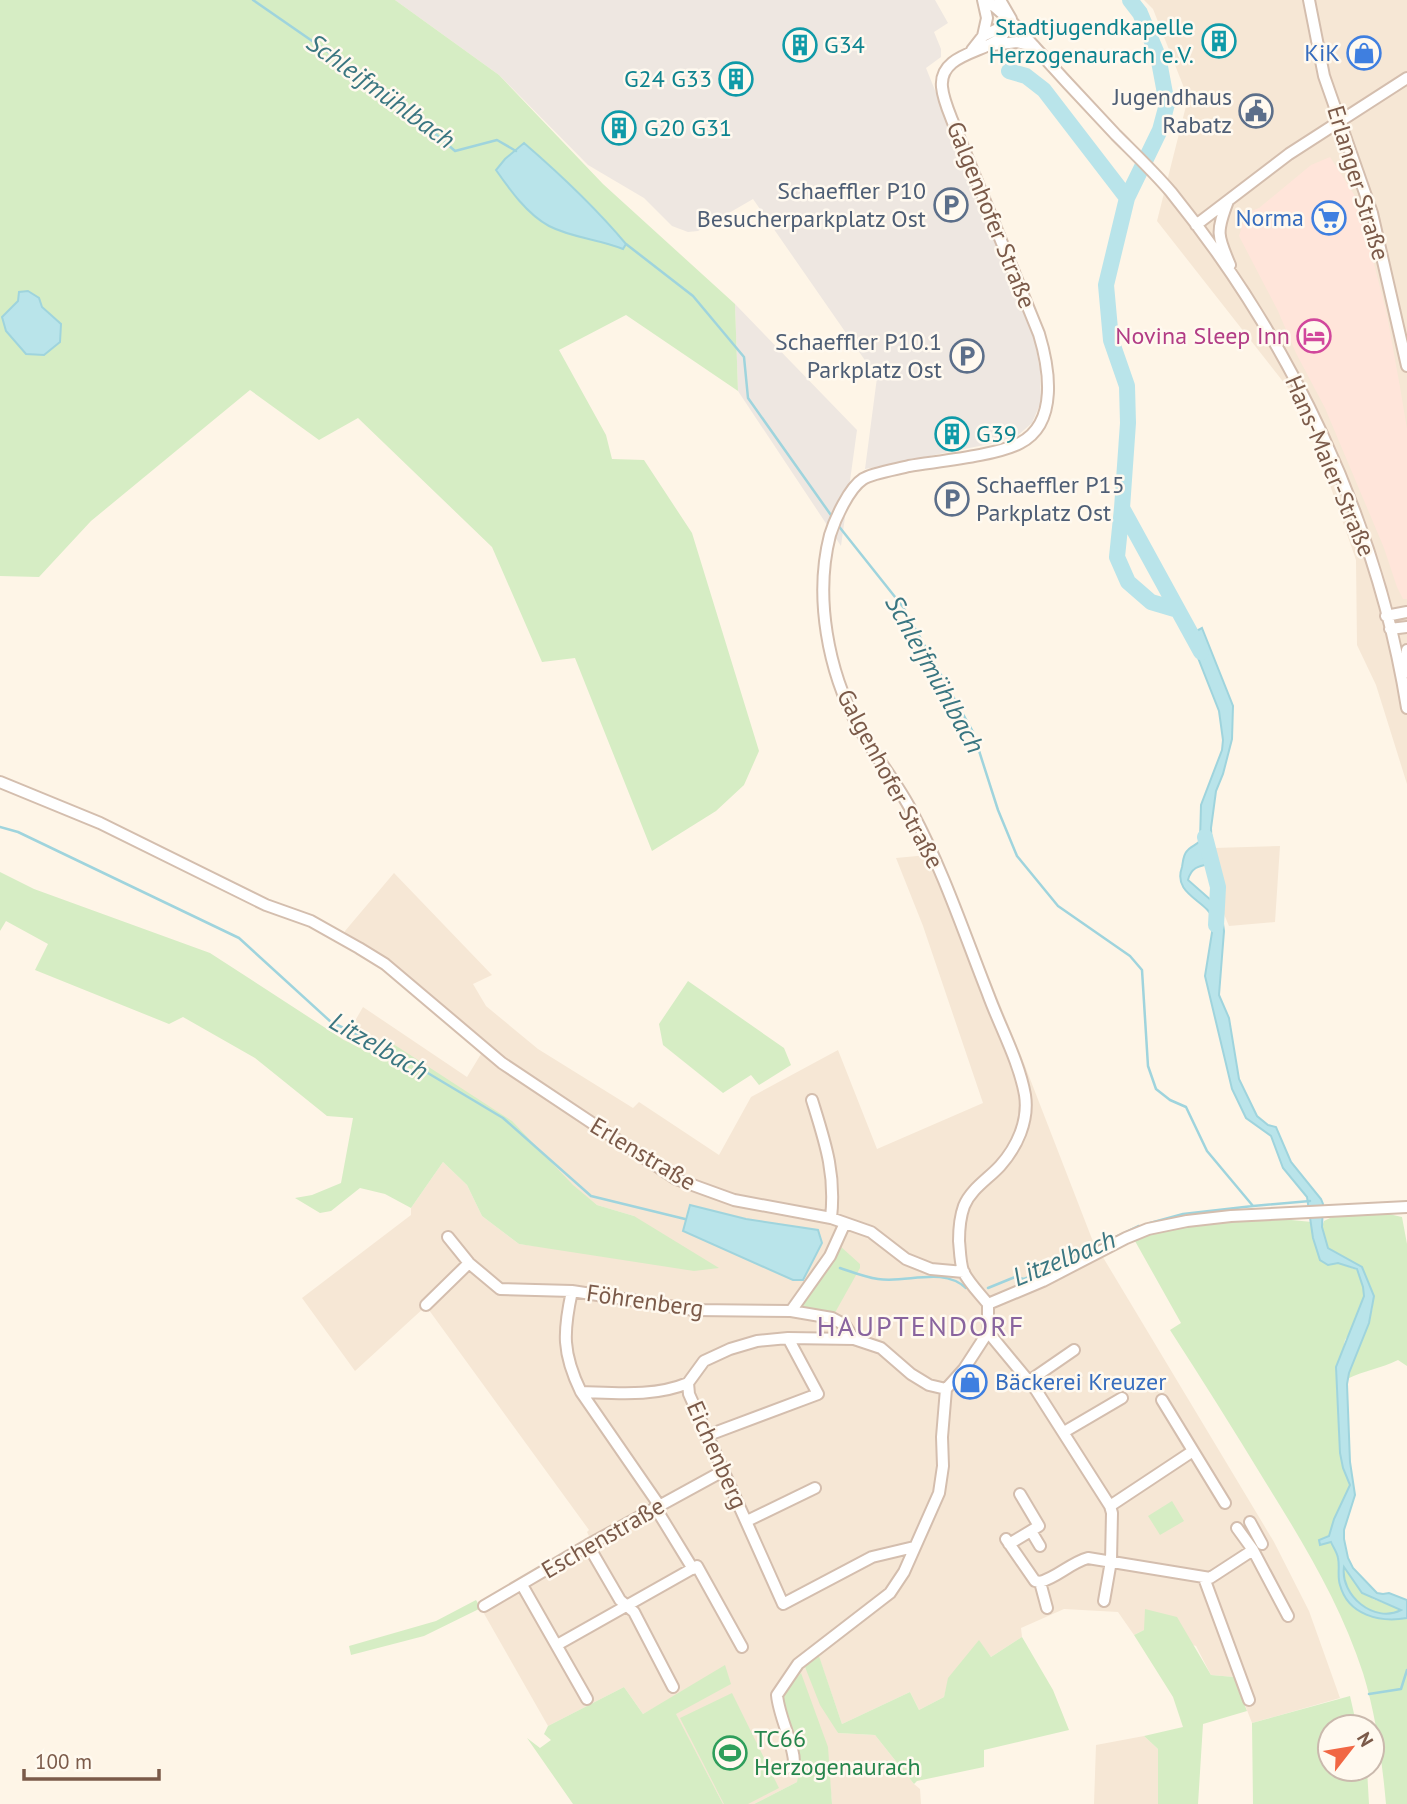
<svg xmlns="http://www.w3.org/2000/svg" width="1407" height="1804" font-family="'PT Sans',sans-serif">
	<rect width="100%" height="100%" fill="#fef5e7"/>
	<path fill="#f6e7d5" d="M1144 0H1407V784L1376 685 1357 645 1356 560 1303 407 1157 221 1188 98 1153 9Z
		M1280 846 1275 922 1229 926 1213 888 1214 848Z
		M938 854 1020 1053 1092 1239 1274 1542 1309 1611 1340 1698 1252 1723 1234 1677 1211 1675 1196 1646 1144 1630 1134 1635 1118 1612 1064 1609 1021 1628 1022 1637 991 1657 979 1641 949 1678 944 1697 919 1710 910 1692 842 1724 819 1657 805 1667 838 1733 875 1735 914 1784 920 1789 921 1804H832L827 1747 781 1707 799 1766 797 1782 754 1804H723L668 1700 643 1714 624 1687 548 1726 478 1603 590 1538 587 1532 589 1530 426 1306 355 1371 302 1298 411 1215V1208L443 1162 467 1185 482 1216 519 1244 576 1251 634 1216 597 1205 384 1038 369 1052 344 1040 363 1007 467 1077 481 1054 388 973 359 952 342 946 345 931 394 873 492 975 473 984 486 1006 538 1049 633 1108 639 1102 719 1155 751 1097 838 1050 877 1149 983 1103 923 926 896 858Z
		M1144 1736 1158 1749V1804H1094L1096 1745Z"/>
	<path fill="#ffe5da" d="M1330 157 1355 196 1363 220 1387 315 1400 387 1407 429V599H1403L1397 587 1384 548 1325 408 1296 353 1278 311 1239 236 1246 213 1259 208 1311 165Z"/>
	<path fill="#eee7e1" d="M395 0H935L948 23 934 32 941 49V57L926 68 1034 337 1040 370 1041 402 1032 423 1015 438 1004 441 865 469 878 370 871 369 753 199 698 231 688 232 672 226 644 198 588 165 499 75Z
		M735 304 857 430 841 546 738 391Z"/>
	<path fill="#d6edc4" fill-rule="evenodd" d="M0 0H395L499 75 603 184 735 304 738 391 626 315 559 350 606 435 612 459 644 460 692 533 759 751 744 785 716 811 652 851 575 658 542 662 492 547 358 418 319 440 250 390 91 521 39 577 0 576ZM525 143 601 215 623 249 605 242 578 235 505 159Z
		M0 872 34 889 210 953 344 1040 369 1052 384 1038 512 1121 573 1185 597 1205 634 1216 719 1268 694 1271 519 1244 482 1216 467 1185 443 1162 411 1208 385 1194 360 1188 331 1211 320 1213 295 1198 312 1195 341 1183 353 1118 327 1116 255 1058 183 1017 169 1024 35 970 48 944 6 921 0 931Z
		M688 981 784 1048 791 1065 759 1085 751 1075 723 1093 663 1045 659 1024Z
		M1380 1212 1402 1217 1407 1244V1366L1398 1360C1380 1369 1365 1370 1347 1379L1372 1311 1374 1296 1362 1267 1328 1248 1322 1227 1324 1221 1332 1217Z
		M1281 1219 1312 1222 1313 1238 1320 1260 1338 1263 1357 1270 1363 1287 1364 1296 1352 1330 1345 1340 1336 1382 1343 1468 1350 1485 1334 1519 1329 1536 1338 1558V1577L1353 1605 1395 1620 1407 1618V1804H1386C1382 1760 1376 1715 1363 1673 1341 1605 1304 1544 1266 1483 1235 1432 1203 1381 1170 1330L1181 1323 1135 1241C1181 1220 1232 1222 1281 1219Z
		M840 1246 860 1264V1268L832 1318 791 1311Z
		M1172 1501 1184 1521 1160 1535 1148 1516Z
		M1344 1566 1373 1599 1402 1610C1373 1624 1341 1595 1344 1566Z
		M476 1600 481 1608 424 1636 351 1655 349 1646 436 1621Z
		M1145 1609 1177 1617 1211 1675 1234 1677 1247 1711 1203 1724 1198 1804H1158V1749L1144 1736 1183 1727 1173 1697 1134 1635 1144 1630Z
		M1022 1637 1053 1690 1069 1730 984 1750V1767L917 1781 914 1784 875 1735 838 1733 820 1705 805 1667 819 1656 842 1724 910 1692 919 1710 944 1697 948 1678 979 1640 991 1657Z
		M725 1665 731 1684 676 1714 723 1804H573L527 1738 540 1748 551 1740 544 1734 548 1726 624 1687 643 1714Z
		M801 1673 828 1747 832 1804H754L797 1782 799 1766 781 1707 786 1688Z
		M732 1693 779 1788 748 1804H724L680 1718Z
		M1350 1696 1357 1727H1330V1769H1367L1369 1804H1253L1252 1723Z"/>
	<path fill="#b9e4ea" stroke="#9fd4dd" stroke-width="2" fill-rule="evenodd" d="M524 143C561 175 595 207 626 244L623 249C599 239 572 238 549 226 527 214 510 190 496 170L505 159Z
		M28 291 39 298 42 307 61 324 60 342 44 355 26 354 6 331 2 317 18 301 19 292Z
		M1202 628 1233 706 1232 739 1223 774 1216 791 1211 828 1212 852 1209 864C1198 866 1191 868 1188 880L1221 909 1224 931 1219 995 1229 1018 1239 1079 1257 1116 1268 1125 1276 1127 1291 1162 1321 1199 1323 1204 1322 1227 1328 1248 1362 1267 1374 1296 1369 1323 1349 1373 1347 1384 1350 1462 1355 1495 1344 1530V1539L1348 1558 1353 1568 1377 1593 1383 1594 1389 1593 1407 1600V1618C1380 1623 1348 1615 1340 1585 1337 1576 1340 1567 1338 1558 1337 1552 1333 1547 1331 1542L1320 1545 1319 1540 1329 1536 1334 1519 1350 1485 1343 1468 1340 1453 1336 1367 1364 1296 1363 1287 1357 1269 1338 1263 1328 1265 1320 1260 1313 1238 1307 1197 1283 1168 1271 1136 1246 1118 1232 1089 1205 976 1214 920C1207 900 1172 895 1182 867 1183 862 1183 855 1187 851 1190 847 1196 845 1200 841L1201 805 1222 750 1223 740 1219 711 1189 635ZM1344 1567 1362 1593 1401 1610C1374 1624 1340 1595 1344 1567Z
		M690 1205 746 1219 818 1230 822 1243 803 1280H793L683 1231Z"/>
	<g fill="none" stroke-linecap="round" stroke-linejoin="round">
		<path stroke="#9fd4dd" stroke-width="2.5" d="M253 0 396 99 455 151 497 140 516 151
			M626 244 693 296 744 357 748 398 833 518
			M837 524 903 607 973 732 998 810 1017 856 1058 906 1130 956 1142 970 1148 1066 1156 1089 1170 1100 1186 1107 1207 1151 1253 1206 1310 1201
			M0 827 18 832 239 938 331 1022 386 1048 503 1118 591 1196 685 1219
			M1150 1223 1183 1214 1253 1206
			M840 1268C852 1272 865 1277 878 1279 906 1284 942 1266 966 1288
			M988 1288 1015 1277 1024 1279 1053 1267 1139 1226
			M1369 1694 1401 1689 1407 1670"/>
		<path stroke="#b9e4ea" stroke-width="16" d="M1130 0 1140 13 1158 56 1167 104 1160 130 1127 198 1106 285 1111 340 1127 386 1128 423 1122 508 1201 652
			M1009 71 1026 76 1044 90 1127 198
			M1122 508 1117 557 1128 582 1151 602 1178 610
			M1205 837 1218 887 1216 925"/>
		<defs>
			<path id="minor" d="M987 0 1012 22C1046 60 1081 98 1116 135 1135 154 1154 172 1171 192 1290 339 1377 520 1407 708
				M1000 0 1011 19
				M1309 0 1324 76 1372 213 1407 366
				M983 36 987 18 983 0
				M992 45 1017 42 1034 46
				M972 50 983 36 1012 22
				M1228 201C1216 232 1217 235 1230 265
				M1196 225 1289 154 1407 78
				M1386 616 1407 612
				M1390 629 1407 627
				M1404 673 1407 650
				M0 782 100 823 266 905 311 921 359 948 385 964 502 1063 676 1179 734 1200 831 1218 871 1232 906 1259 931 1269 964 1272
				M812 1100C825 1142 836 1173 831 1218
				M448 1237 469 1263 500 1289 572 1291 694 1310 791 1311 832 1318 845 1325 854 1339
				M572 1291C563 1332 562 1353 581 1392 616 1393 655 1397 688 1383
				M988 1304C980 1294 968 1282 963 1271 960 1262 960 1250 959 1241 959 1229 960 1217 964 1206 971 1189 988 1179 1000 1166 1017 1147 1029 1121 1025 1095 1019 1061 1000 1027 988 994 964 933 943 870 912 812 897 782 874 756 858 726 828 671 814 597 830 535 835 519 849 488 863 479 872 473 898 469 909 466 939 461 995 456 1020 443 1059 423 1049 367 1039 334L952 120C948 110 943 98 942 87 939 56 979 53 998 40 1004 35 1008 28 1012 22
				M988 1304 1043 1281 1126 1238 1148 1229 1187 1221 1231 1216 1407 1207
				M426 1305 469 1263
				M791 1311 830 1256 845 1223
				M988 1332 1036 1390 1110 1506 1112 1513 1111 1561 1104 1601
				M1029 1381 1074 1350
				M581 1392 659 1505
				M1162 1400 1225 1503
				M1064 1432 1122 1398
				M706 1436 818 1394 788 1338
				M1110 1506 1193 1451
				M655 1507 693 1569
				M747 1521 815 1488
				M1250 1522 1262 1544
				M1237 1528 1253 1550 1288 1616
				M1031 1531 1040 1546
				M1006 1539 1035 1581 1040 1582C1058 1577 1070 1563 1088 1558L1210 1578 1253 1550
				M1009 1544 1039 1526 1020 1494
				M588 1545 620 1600 634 1612 673 1687
				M914 1547 872 1557 783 1604 689 1394 688 1383 704 1361 730 1349 757 1341 788 1338 854 1339 881 1348 911 1374 929 1385 946 1389
				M1204 1578 1249 1700
				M1040 1582 1047 1608
				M522 1585 587 1699
				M484 1606 588 1545 723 1471
				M557 1645 697 1566 742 1647
				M787 1768 794 1764C795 1746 779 1718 777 1695L798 1664 890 1593 904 1572 939 1493 943 1466 942 1437 946 1389 964 1369 988 1332V1304"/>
		</defs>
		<use href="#minor" stroke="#d4beae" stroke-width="14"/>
		<use href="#minor" stroke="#fff" stroke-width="10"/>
	</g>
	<defs>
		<symbol id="building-ring" viewBox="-11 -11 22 22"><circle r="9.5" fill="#fff9ef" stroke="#0f9aa8" stroke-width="1.5"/><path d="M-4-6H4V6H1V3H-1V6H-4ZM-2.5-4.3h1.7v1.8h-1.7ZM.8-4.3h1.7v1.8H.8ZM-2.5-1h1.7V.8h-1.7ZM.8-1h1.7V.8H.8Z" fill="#0f9aa8"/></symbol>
		<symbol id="shop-ring" viewBox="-11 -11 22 22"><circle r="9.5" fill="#fff9ef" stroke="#3f7fe0" stroke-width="1.5"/><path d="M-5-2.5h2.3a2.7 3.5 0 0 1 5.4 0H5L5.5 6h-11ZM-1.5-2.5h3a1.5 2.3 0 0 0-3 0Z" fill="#3f7fe0"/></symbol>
		<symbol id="civic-ring" viewBox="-11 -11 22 22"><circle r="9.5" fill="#fff9ef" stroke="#5c6f8a" stroke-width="1.5"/><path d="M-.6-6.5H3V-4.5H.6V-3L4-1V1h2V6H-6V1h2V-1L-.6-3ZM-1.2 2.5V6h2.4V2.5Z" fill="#5c6f8a"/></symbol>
		<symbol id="parking-ring" viewBox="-11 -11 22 22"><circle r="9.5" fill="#fff9ef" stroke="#5c6f8a" stroke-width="1.5"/><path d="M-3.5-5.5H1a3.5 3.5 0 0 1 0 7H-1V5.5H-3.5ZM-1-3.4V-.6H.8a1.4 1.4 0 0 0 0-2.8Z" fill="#5c6f8a"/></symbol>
		<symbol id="supermarket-ring" viewBox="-11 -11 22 22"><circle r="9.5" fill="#fff9ef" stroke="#3f7fe0" stroke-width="1.5"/><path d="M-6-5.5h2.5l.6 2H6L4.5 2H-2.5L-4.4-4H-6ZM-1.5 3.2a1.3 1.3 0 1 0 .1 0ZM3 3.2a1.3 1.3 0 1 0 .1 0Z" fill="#3f7fe0"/></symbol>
		<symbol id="hotel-ring" viewBox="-11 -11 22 22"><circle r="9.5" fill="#fff9ef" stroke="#d1479c" stroke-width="1.5"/><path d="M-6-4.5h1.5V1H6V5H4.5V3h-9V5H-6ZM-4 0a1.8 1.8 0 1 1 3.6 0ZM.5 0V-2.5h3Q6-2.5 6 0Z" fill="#d1479c"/></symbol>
		<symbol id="stadium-ring" viewBox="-11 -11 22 22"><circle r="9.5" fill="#fff9ef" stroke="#2e9e5b" stroke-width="1.5"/><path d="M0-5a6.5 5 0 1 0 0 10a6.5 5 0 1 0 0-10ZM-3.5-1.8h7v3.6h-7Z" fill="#2e9e5b"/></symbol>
	</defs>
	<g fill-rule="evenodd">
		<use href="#building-ring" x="1200" y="22" width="38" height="38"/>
		<use href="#building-ring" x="781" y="26" width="38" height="38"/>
		<use href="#shop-ring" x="1345" y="34" width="38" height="38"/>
		<use href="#building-ring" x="717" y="60" width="38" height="38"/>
		<use href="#civic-ring" x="1237" y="92" width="38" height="38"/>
		<use href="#building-ring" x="600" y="109" width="38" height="38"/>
		<use href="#parking-ring" x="932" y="186" width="38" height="38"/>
		<use href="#supermarket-ring" x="1310" y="199" width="38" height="38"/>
		<use href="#hotel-ring" x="1295" y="317" width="38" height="38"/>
		<use href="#parking-ring" x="948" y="337" width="38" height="38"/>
		<use href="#building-ring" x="933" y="415" width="38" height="38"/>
		<use href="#parking-ring" x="933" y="480" width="38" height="38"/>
		<use href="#shop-ring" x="951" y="1363" width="38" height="38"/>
		<use href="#stadium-ring" x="711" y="1734" width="38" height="38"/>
	</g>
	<g text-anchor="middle" stroke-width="5" stroke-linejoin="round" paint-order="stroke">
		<g font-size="24" fill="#0d838f" stroke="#fff9ef" text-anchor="start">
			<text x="1194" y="35" text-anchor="end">Stadtjugendkapelle<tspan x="1194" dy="28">Herzogenaurach e.V.</tspan></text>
			<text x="824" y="53">G34</text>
			<text x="712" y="87" text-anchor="end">G24 G33</text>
			<text x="644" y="136">G20 G31</text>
			<text x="976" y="442">G39</text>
		</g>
		<g font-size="24" fill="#366cbe" stroke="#fff9ef" text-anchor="end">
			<text x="1340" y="61">KiK</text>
			<text x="1304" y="226">Norma</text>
			<text x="995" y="1390" text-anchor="start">Bäckerei Kreuzer</text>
		</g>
		<g font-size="24" fill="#4e5e75" stroke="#fff9ef" text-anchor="end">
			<text x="1232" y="105">Jugendhaus<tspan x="1232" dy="28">Rabatz</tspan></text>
			<text x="926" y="199">Schaeffler P10<tspan x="926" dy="28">Besucherparkplatz Ost</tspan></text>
			<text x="942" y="350">Schaeffler P10.1<tspan x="942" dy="28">Parkplatz Ost</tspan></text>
			<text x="976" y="493" text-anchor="start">Schaeffler P15<tspan x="976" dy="28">Parkplatz Ost</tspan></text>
		</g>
		<g font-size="24" fill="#7b5a49" stroke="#fff9ef">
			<text transform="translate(1358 183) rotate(73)" y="8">Erlanger Straße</text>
			<text transform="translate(991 215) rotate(68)" y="8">Galgenhofer Straße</text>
			<text transform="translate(1330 466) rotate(67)" y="8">Hans-Maier-Straße</text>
			<text transform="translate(890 779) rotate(62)" y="8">Galgenhofer Straße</text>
			<text transform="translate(643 1154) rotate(31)" y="8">Erlenstraße</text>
			<text transform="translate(645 1301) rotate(8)" y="8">Föhrenberg</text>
			<text transform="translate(717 1455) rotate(66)" y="8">Eichenberg</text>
			<text transform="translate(603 1538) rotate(-30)" y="8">Eschenstraße</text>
		</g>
		<g font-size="24" fill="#b23c85" stroke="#fff9ef" text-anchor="end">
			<text x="1290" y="344">Novina Sleep Inn</text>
		</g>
		<g font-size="24" fill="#27864d" stroke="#fff9ef" text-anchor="start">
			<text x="754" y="1747">TC66<tspan x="754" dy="28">Herzogenaurach</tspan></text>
		</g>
		<g font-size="26" font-style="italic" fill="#3a7681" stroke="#fff9ef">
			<text transform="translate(381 91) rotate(36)" y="9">Schleifmühlbach</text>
			<text transform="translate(935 674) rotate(61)" y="9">Schleifmühlbach</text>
			<text transform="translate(379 1046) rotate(30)" y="9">Litzelbach</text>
			<text transform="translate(1064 1258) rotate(-22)" y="9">Litzelbach</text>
		</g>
		<g font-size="28" letter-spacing="2" fill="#89649e" stroke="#fff9ef">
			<text x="921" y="1336">HAUPTENDORF</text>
		</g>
	</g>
	<g transform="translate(1351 1748) rotate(59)"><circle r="33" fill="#fff9ef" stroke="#cab9ad" stroke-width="2"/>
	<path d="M0-5L12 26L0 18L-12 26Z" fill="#f16744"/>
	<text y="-10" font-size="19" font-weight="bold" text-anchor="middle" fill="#7b5a49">N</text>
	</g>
	<path d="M24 1769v10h135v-10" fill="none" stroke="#7b5a49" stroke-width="3.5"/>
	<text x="35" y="1769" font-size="21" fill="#7b5a49" stroke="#fff9ef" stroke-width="5" paint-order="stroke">100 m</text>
</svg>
